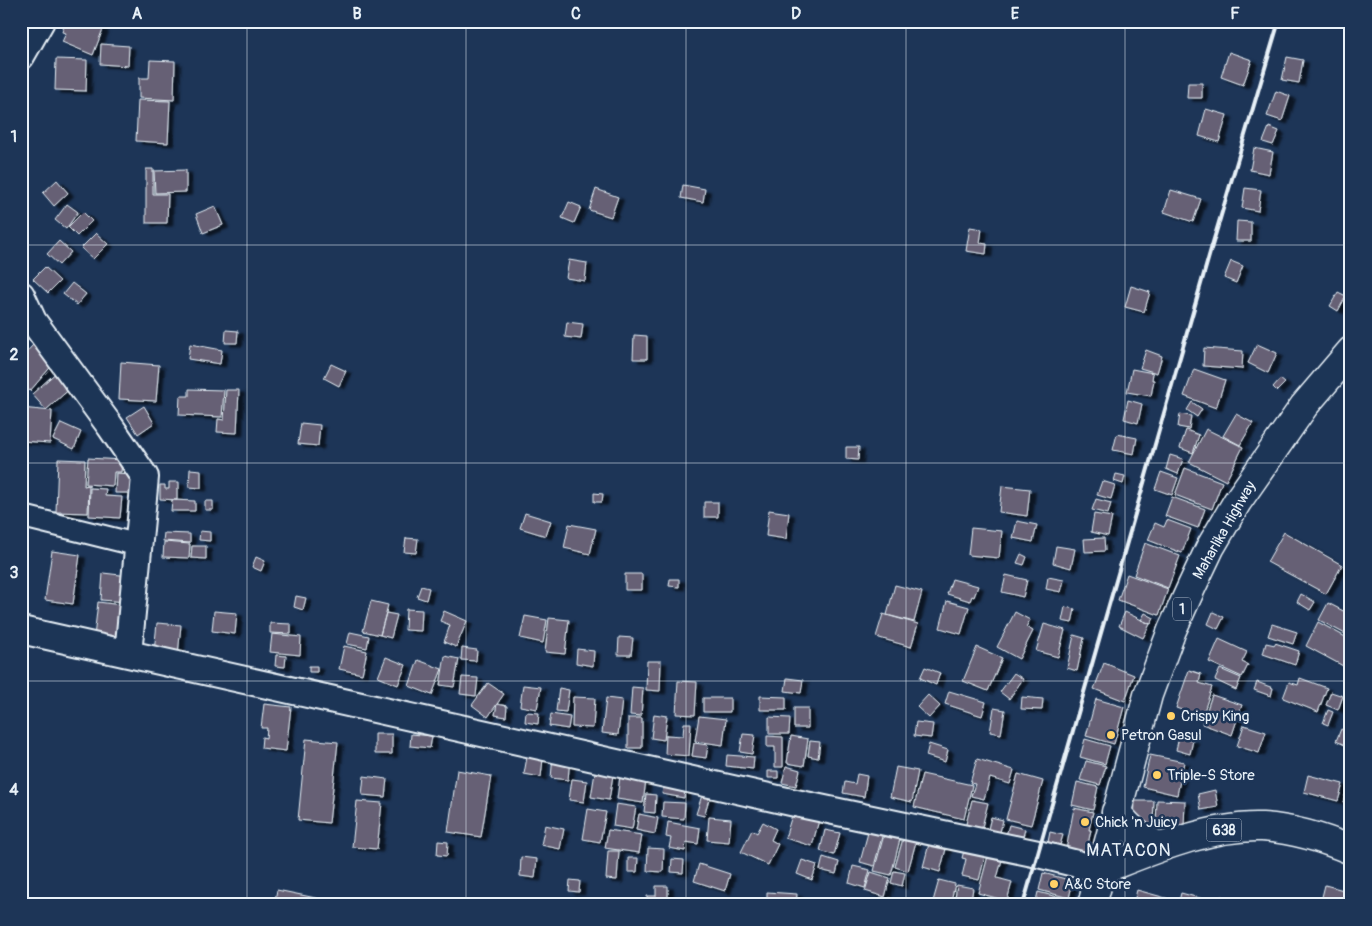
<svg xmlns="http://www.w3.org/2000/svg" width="1372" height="926" font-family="Pangolin,sans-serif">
	<defs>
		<filter id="shadow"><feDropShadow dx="5.5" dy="3" stdDeviation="1" flood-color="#0009"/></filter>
	</defs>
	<rect width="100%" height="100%" fill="#1d3557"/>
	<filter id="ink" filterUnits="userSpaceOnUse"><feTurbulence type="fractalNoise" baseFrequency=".02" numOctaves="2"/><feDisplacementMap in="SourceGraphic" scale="10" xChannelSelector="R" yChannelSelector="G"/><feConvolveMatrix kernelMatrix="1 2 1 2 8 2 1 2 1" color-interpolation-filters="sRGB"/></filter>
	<g filter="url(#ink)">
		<path fill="#666175" stroke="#e8f1f8" filter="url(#shadow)" d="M66 21H94L98 23 96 26 103 29 93 55 62 42 66 33 62 32Z
			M101 44 129 46 128 66 100 64Z
			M1229 52 1252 60 1243 85 1221 77Z
			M1287 57 1303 60 1299 83 1282 80Z
			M56 59 87 60 86 91 55 90Z
			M150 60 175 61 174 100 139 98V78H149Z
			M1188 83H1202V98H1187Z
			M1276 91 1290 96 1282 121 1267 116Z
			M138 100 170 101 168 143 136 141Z
			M1206 109 1227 115 1219 142 1199 136Z
			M1269 127 1279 131 1273 145 1263 142Z
			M1254 148 1273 152 1269 174 1250 170Z
			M146 169H153V194H168L167 223H146Z
			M186 170V192L155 193 154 171Z
			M57 180 68 193 54 206 43 193Z
			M683 185 705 189 703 202 681 198Z
			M1245 188 1261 190 1258 211 1242 208Z
			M596 189 618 197 611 217 589 210Z
			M1171 190 1201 199 1193 222 1164 212Z
			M569 202 581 207 574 223 562 218Z
			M67 204 78 212 66 229 55 220Z
			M215 206 223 225 203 233 196 214Z
			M83 212 92 221 77 236 68 227Z
			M1237 221 1251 222V241H1236Z
			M970 227 982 229 980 243 987 244 986 254 966 251Z
			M96 233 108 244 93 259 81 248Z
			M59 241 71 252 59 265 47 254Z
			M569 260 587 263 585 281 566 278Z
			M1231 261 1243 266 1236 283 1224 278Z
			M45 267 60 281 48 293 33 279Z
			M72 283 86 294 77 305 63 294Z
			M1131 286 1150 292 1144 312 1125 307Z
			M1338 292 1346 296 1338 311 1330 306Z
			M567 322 583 324 581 339 565 337Z
			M226 330 238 331 237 343H225Z
			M634 335 647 336V359H633Z
			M190 344 222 350 220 364 188 359Z
			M1257 344 1277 353 1268 373 1248 363Z
			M33 345 54 363 30 391 21 383V358Z
			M1204 348 1243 351 1242 369 1203 366Z
			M1146 350 1162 356 1157 373 1140 368Z
			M121 362 159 365 156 401 119 399Z
			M331 364 346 371 339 386 324 378Z
			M1132 369 1153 373 1152 380H1154L1151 396 1127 392Z
			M1194 369 1225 380 1216 408 1184 396Z
			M59 370 73 386 46 410 32 394Z
			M1280 379 1285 383 1277 391 1273 387Z
			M189 389 224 390 222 417 179 415 180 396H189Z
			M226 390H239L237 433 217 432 218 419 224 420Z
			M1128 400 1142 404 1138 423 1124 419Z
			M1192 402 1202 409 1197 417 1187 410Z
			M144 406 154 423 138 434 127 417Z
			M21 408 52 411 50 443 21 441Z
			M1180 414 1191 416 1189 429 1178 427Z
			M1236 414 1253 423 1240 445 1223 436Z
			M61 423 81 432 74 449 53 439Z
			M301 423 320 425 318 446 298 444Z
			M1206 429 1243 447 1226 481 1189 462Z
			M1186 430 1199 435 1193 453 1180 448Z
			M1117 434 1137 438 1134 454 1113 450Z
			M846 447H859L858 460 846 459Z
			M1170 455 1183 459 1178 474 1166 469Z
			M88 458 122 460 121 472H114L113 486 86 484Z
			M58 459 85 460 84 486 89 485 88 513 56 512Z
			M1185 468 1222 482 1212 509 1175 495Z
			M190 469 201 470V488L189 487Z
			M1161 472 1178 478 1172 495 1155 489Z
			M116 473 131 474V493H115Z
			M1116 474 1125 476 1123 484 1114 481Z
			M1102 481 1115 485 1111 499 1097 495Z
			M169 482H179V489H177V500L160 499V485H165V489H169Z
			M1002 486 1030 489 1027 516 999 512Z
			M90 488 106 489 105 496 122 497 120 518 89 516Z
			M594 493 603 494 602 502H594Z
			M1172 497 1205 509 1198 528 1165 516Z
			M1096 499 1111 503 1108 514 1092 510Z
			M172 500 195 501V511H171Z
			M205 501H213V510H205Z
			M704 502H718V517H704Z
			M769 510 789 513 786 539 766 536Z
			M525 513 551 521 546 536 520 528Z
			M1094 514 1112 517 1108 536 1091 532Z
			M1167 520 1191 529 1182 553 1148 540 1155 523 1164 527Z
			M1017 521 1037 525 1033 542 1013 538Z
			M569 524 596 529 590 554 564 548Z
			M971 528 1002 531 999 558 968 555Z
			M200 531 210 532V541L199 540Z
			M1284 532 1342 565 1326 594 1267 562Z
			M164 533 190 534V543L163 541Z
			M406 538 418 539 416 553 404 552Z
			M1104 538 1105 551 1085 552 1084 539Z
			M164 542 190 544 189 558 163 557Z
			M1145 543 1180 556 1168 588 1134 575Z
			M192 546H206V559L191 558Z
			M1056 546 1075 549 1071 568 1053 563Z
			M52 551 80 555 73 604 45 600Z
			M1021 554 1027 557 1024 565 1017 563Z
			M256 557 265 561 261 571 252 567Z
			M103 573 129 576 127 602 101 600Z
			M625 574H642V590H625Z
			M1127 574 1168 589 1159 615 1118 600Z
			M1006 575 1027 580 1023 597 1002 592Z
			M1048 577 1064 580 1061 592 1046 589Z
			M670 579H679V587L669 586Z
			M952 579 978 586 974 597 972 596 970 601 947 594Z
			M895 585 922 592 914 622 887 615Z
			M421 586 429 588 426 600 417 597Z
			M1301 594 1315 602 1310 610 1297 602Z
			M296 596 306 598 303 610 294 607Z
			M371 601 388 605 380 635 363 631Z
			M947 601 969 607 961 634 940 628Z
			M98 602 129 606 125 640 94 637Z
			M1328 603 1351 615V637L1319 620Z
			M1065 607 1075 609 1072 623 1062 621Z
			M406 609 422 610 421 631 405 630Z
			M214 611 237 613 235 634 212 631Z
			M444 611 467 621 456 647 444 642 450 625 440 621Z
			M1015 612 1030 620 1026 627 1033 631 1019 659 997 647Z
			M1125 612 1150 624 1143 638 1119 626Z
			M1213 612 1224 617 1218 629 1208 624Z
			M386 613 397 615 391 638 380 635Z
			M1145 613 1154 618 1151 624 1141 620Z
			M883 614 918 624 911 647 876 637Z
			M525 616 547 620 543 643 520 638Z
			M549 618 569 620 565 654 545 652Z
			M1318 622 1351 640V655L1345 667 1306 646Z
			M157 623 181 625 178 655 154 652Z
			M270 623 291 624V634L270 633Z
			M1044 624 1065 630 1058 657 1036 651Z
			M1272 624 1297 632 1293 644 1268 636Z
			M350 632 369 636 367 648 347 644Z
			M272 634 301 637 300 655 270 652Z
			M1074 635 1084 638 1077 671 1067 668Z
			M619 637 633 638 631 655H618Z
			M1219 639 1247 652 1242 662 1248 665 1242 677 1209 662Z
			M1266 643 1275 645V643L1299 651 1295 665 1263 654Z
			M344 646 367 651 362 674 339 669Z
			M977 647 1002 658 988 691 963 681Z
			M462 648 477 650 476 661 461 660Z
			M577 649 594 651 593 666 576 663Z
			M276 655 286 656 285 667 275 666Z
			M445 656 459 659 454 687 440 685Z
			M386 657 406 665 398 685 378 677Z
			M418 660 442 669 432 695 409 686Z
			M647 661H661L660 691 646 690Z
			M1104 663 1134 675 1125 701 1094 689Z
			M309 666H317V672H309Z
			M925 667 940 673 936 685 920 678Z
			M1220 669 1241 678 1236 690 1215 680Z
			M1189 670 1201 674 1199 683 1212 687 1202 717 1176 708Z
			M1014 673 1023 679 1009 699 1000 692Z
			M462 677 478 678 476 696 460 694Z
			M787 678 803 680 801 693 785 691Z
			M1300 678 1327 688 1318 712 1283 698 1289 682 1298 685Z
			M678 681 697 682 695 715 676 714Z
			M1257 682 1273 688 1271 696 1254 690Z
			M488 683 504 694 488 717 472 705Z
			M523 685 541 687 537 709 520 706Z
			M632 687 643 688 641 716 630 715Z
			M559 688 569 690 566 712 556 711Z
			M949 691 986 702 982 716 945 704Z
			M1331 692 1343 696 1338 710 1326 705Z
			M928 695 940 706 929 718 917 707Z
			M1212 695 1242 705 1232 735 1202 724Z
			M760 696 786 697V710H760Z
			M573 697 595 698 593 728 572 727Z
			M1022 697 1043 699 1042 710 1021 709Z
			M606 698 622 700 618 735 602 733Z
			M703 698H730V712H703Z
			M1096 699 1124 707 1114 744 1086 736Z
			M264 704 291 707 286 751 261 748 262 737 266 738 267 728H261Z
			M497 704 507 706 506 717 495 715Z
			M794 708H808V728H794Z
			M994 708 1005 710 1001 734 990 732Z
			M1328 710 1333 712 1328 725 1323 723Z
			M526 712 539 713 538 724 525 722Z
			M551 714 570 717 568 729 549 726Z
			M654 714 667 716 664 740 651 738Z
			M699 716 726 719 723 745 695 741Z
			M769 717 790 718 789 734H769Z
			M628 718H642V748H628Z
			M916 722 933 724 931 738 914 736Z
			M684 723H691L689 756 665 754 666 735 683 736Z
			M1244 725 1266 732 1259 753 1237 746Z
			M1341 729 1351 733 1345 745 1336 741Z
			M375 734H392V754H375Z
			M411 734 432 736 430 748 410 746Z
			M743 734 755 735 752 754 740 752Z
			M767 736 783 737V767H775V747H767Z
			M791 736 808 739 804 766 787 763Z
			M1179 737 1193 740 1190 754 1176 750Z
			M306 739 338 742 329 823 298 820Z
			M1085 739 1110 746 1105 764 1080 757Z
			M810 741 820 742 818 758 808 756Z
			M694 743 708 745 706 758 692 756Z
			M929 744 948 750 945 762 926 756Z
			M727 755 754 757 753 769 726 766Z
			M1150 755 1184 762 1177 795 1143 787Z
			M553 756 570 758 568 780 551 778Z
			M527 757 543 759 541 777 524 774Z
			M977 759 1014 770 1010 784 990 778 984 799 971 796 975 784 970 783Z
			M1086 761 1106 766 1100 785 1080 780Z
			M596 766 614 769 609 800 591 797Z
			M786 766 800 770 796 786 782 783Z
			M896 767 918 771 912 802 890 797Z
			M457 770 491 776 481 837 448 832Z
			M768 771H778V778H768Z
			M857 774 867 776 864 797 843 793 845 782 855 784Z
			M922 774 972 785 964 819 914 807Z
			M1018 774 1043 781 1031 825 1006 819Z
			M1308 775 1343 784 1338 801 1304 792Z
			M364 776 387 779 385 797 362 795Z
			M620 776 646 780 643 803 617 799Z
			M572 779 587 781 584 802 569 800Z
			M664 781 686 784 684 798 662 794Z
			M1077 782 1098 787 1093 810 1072 805Z
			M1349 784 1351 785V805L1343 802Z
			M704 789 711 792 704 816 696 814Z
			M1215 790 1218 807 1201 810 1198 794Z
			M646 794 656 795 655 813 644 812Z
			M972 800 988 803 980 835 964 832Z
			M1157 800 1185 801 1184 827 1156 826Z
			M357 801 382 803 377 849 352 847Z
			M1135 801H1154L1153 824H1134Z
			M663 802 685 803 684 819 662 817Z
			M616 804 636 807 632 829 613 826Z
			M1074 808 1093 812 1089 830H1091L1086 854 1066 850Z
			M588 809 606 812 600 842 583 839Z
			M793 812 819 820 812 846 785 838Z
			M639 814 658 818 655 834 636 830Z
			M709 817 731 819 729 842 707 840Z
			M991 817 1003 820 999 836 987 833Z
			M668 822 700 828 698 844 686 842 685 851 669 848 671 838 666 837Z
			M763 822 776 829 771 840 778 844 768 865 741 852 752 830 757 833Z
			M545 825 564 829 560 849 541 845Z
			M1009 825 1025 829 1021 844 1005 839Z
			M869 829 883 833 874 866 860 862Z
			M608 830 642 835 639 853 605 848Z
			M825 830 840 833 834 855 820 851Z
			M885 831 901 835 891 875 874 871Z
			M1050 832 1063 835 1060 845 1048 842Z
			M904 835 917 838 908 871 895 867Z
			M931 836 948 841 940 872 923 867Z
			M438 841 448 842 447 856 437 855Z
			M965 847 986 852 979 880 962 876 966 859 962 858Z
			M648 848 664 849 663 872 647 871Z
			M608 851H619L617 880 606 879Z
			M988 856 1002 860 997 878 1012 882 1007 901 978 893Z
			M521 857 537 859 535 878 520 876Z
			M823 857 839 862 836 874 820 870Z
			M628 858H638L637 872H628Z
			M672 859 684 860 683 873 671 872Z
			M802 860 817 865 812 880 797 874Z
			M699 864 730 874 725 891 694 881Z
			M853 866 870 870 865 888 849 883Z
			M894 871 905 873 902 886 891 883Z
			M871 872 890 878 885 897 865 891Z
			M1043 873 1073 881 1069 898 1039 890Z
			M570 880 580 881 579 892 569 891Z
			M939 880 955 884 950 905H932Z
			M957 885 973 888 971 901 955 898Z
			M1325 885 1351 892 1349 905H1320Z
			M656 886H668V899L681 900V905H647V896H656Z
			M277 890 340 903 339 905H274Z
			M1137 890 1173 900 1172 905H1133Z
			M767 892 797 894 796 905H767Z
			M1038 892 1069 900 1068 905H1035Z
			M1181 893 1218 903V905H1178Z
			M1221 896 1253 905H1219Z
			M889 898 899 900 898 905H887Z
			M975 900 994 905H974Z
			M730 901 749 902V905H730Z"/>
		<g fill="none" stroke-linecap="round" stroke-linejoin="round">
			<defs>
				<path id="minor" d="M21 516 138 545"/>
				<path id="tertiary" d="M21 56 41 21
					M21 295 33 321 110 426 145 477 128 654
					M21 630 791 802 1038 854 1101 870"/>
				<path id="primary" d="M1116 812C1131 830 1139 837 1160 847
					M1101 870C1150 851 1209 825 1262 827 1293 829 1323 838 1351 850"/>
				<path id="trunk" d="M1092 905 1148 695 1172 630 1192 586 1210 548 1237 502 1304 406 1351 351"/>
			</defs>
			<use href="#minor" stroke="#e8f1f8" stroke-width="25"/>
			<use href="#tertiary" stroke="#e8f1f8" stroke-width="30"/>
			<use href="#primary" stroke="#e8f1f8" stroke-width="31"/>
			<use href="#trunk" stroke="#e8f1f8" stroke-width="31"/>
			<use href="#minor" stroke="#1d3557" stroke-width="21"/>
			<use href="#tertiary" stroke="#1d3557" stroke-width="26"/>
			<use href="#primary" stroke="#1d3557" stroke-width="28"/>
			<use href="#trunk" stroke="#1d3557" stroke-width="28"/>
			<path stroke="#e8f1f8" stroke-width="4" d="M1023 905 1211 249 1279 21"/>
		</g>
	</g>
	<path fill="none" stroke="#e8f1f8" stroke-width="1" stroke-opacity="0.55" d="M247 21V905M466 21V905M686 21V905M906 21V905M1125 21V905M21 245H1351M21 463H1351M21 681H1351"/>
	<g fill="#ffd166" stroke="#1d3557" stroke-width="2">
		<circle cx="1171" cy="716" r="5"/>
		<circle cx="1111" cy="735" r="5"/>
		<circle cx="1157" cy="775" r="5"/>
		<circle cx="1085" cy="822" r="5"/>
		<circle cx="1054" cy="884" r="5"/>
	</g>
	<g text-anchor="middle" stroke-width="5" stroke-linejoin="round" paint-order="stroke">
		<g fill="#1d3557" stroke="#abb9c8" stroke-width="1">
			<rect x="1173" y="597.5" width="18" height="23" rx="4"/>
			<rect x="1206.5" y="818.5" width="35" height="23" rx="4"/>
		</g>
		<g font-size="14" font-weight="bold" fill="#e8f1f8">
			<text x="1182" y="614">1</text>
			<text x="1224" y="835">638</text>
		</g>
		<g font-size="15" fill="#e8f1f8" stroke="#1d3557">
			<text transform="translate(1224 530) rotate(-60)" y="5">Maharlika Highway</text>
		</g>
		<g font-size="15" fill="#e8f1f8" stroke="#1d3557" text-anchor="start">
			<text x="1181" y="721">Crispy King</text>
			<text x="1121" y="740">Petron Gasul</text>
			<text x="1167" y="780">Triple-S Store</text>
			<text x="1095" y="827">Chick 'n Juicy</text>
			<text x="1064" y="889">A&amp;C Store</text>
		</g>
		<g font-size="18" letter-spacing="1" fill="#e8f1f8" stroke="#1d3557">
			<text x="1129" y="856">MATACON</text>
		</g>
	</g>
	<rect width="1372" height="926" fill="none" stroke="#1d3557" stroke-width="55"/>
	<rect x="28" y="28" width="1316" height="870" fill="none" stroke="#e8f1f8" stroke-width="2"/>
	<g font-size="16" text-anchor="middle" font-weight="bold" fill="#e8f1f8">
		<text x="137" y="19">A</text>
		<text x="357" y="19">B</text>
		<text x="576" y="19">C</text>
		<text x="796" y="19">D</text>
		<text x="1015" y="19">E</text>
		<text x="1235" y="19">F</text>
		<text x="14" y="142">1</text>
		<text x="14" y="360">2</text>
		<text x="14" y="578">3</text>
		<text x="14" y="795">4</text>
	</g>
</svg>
